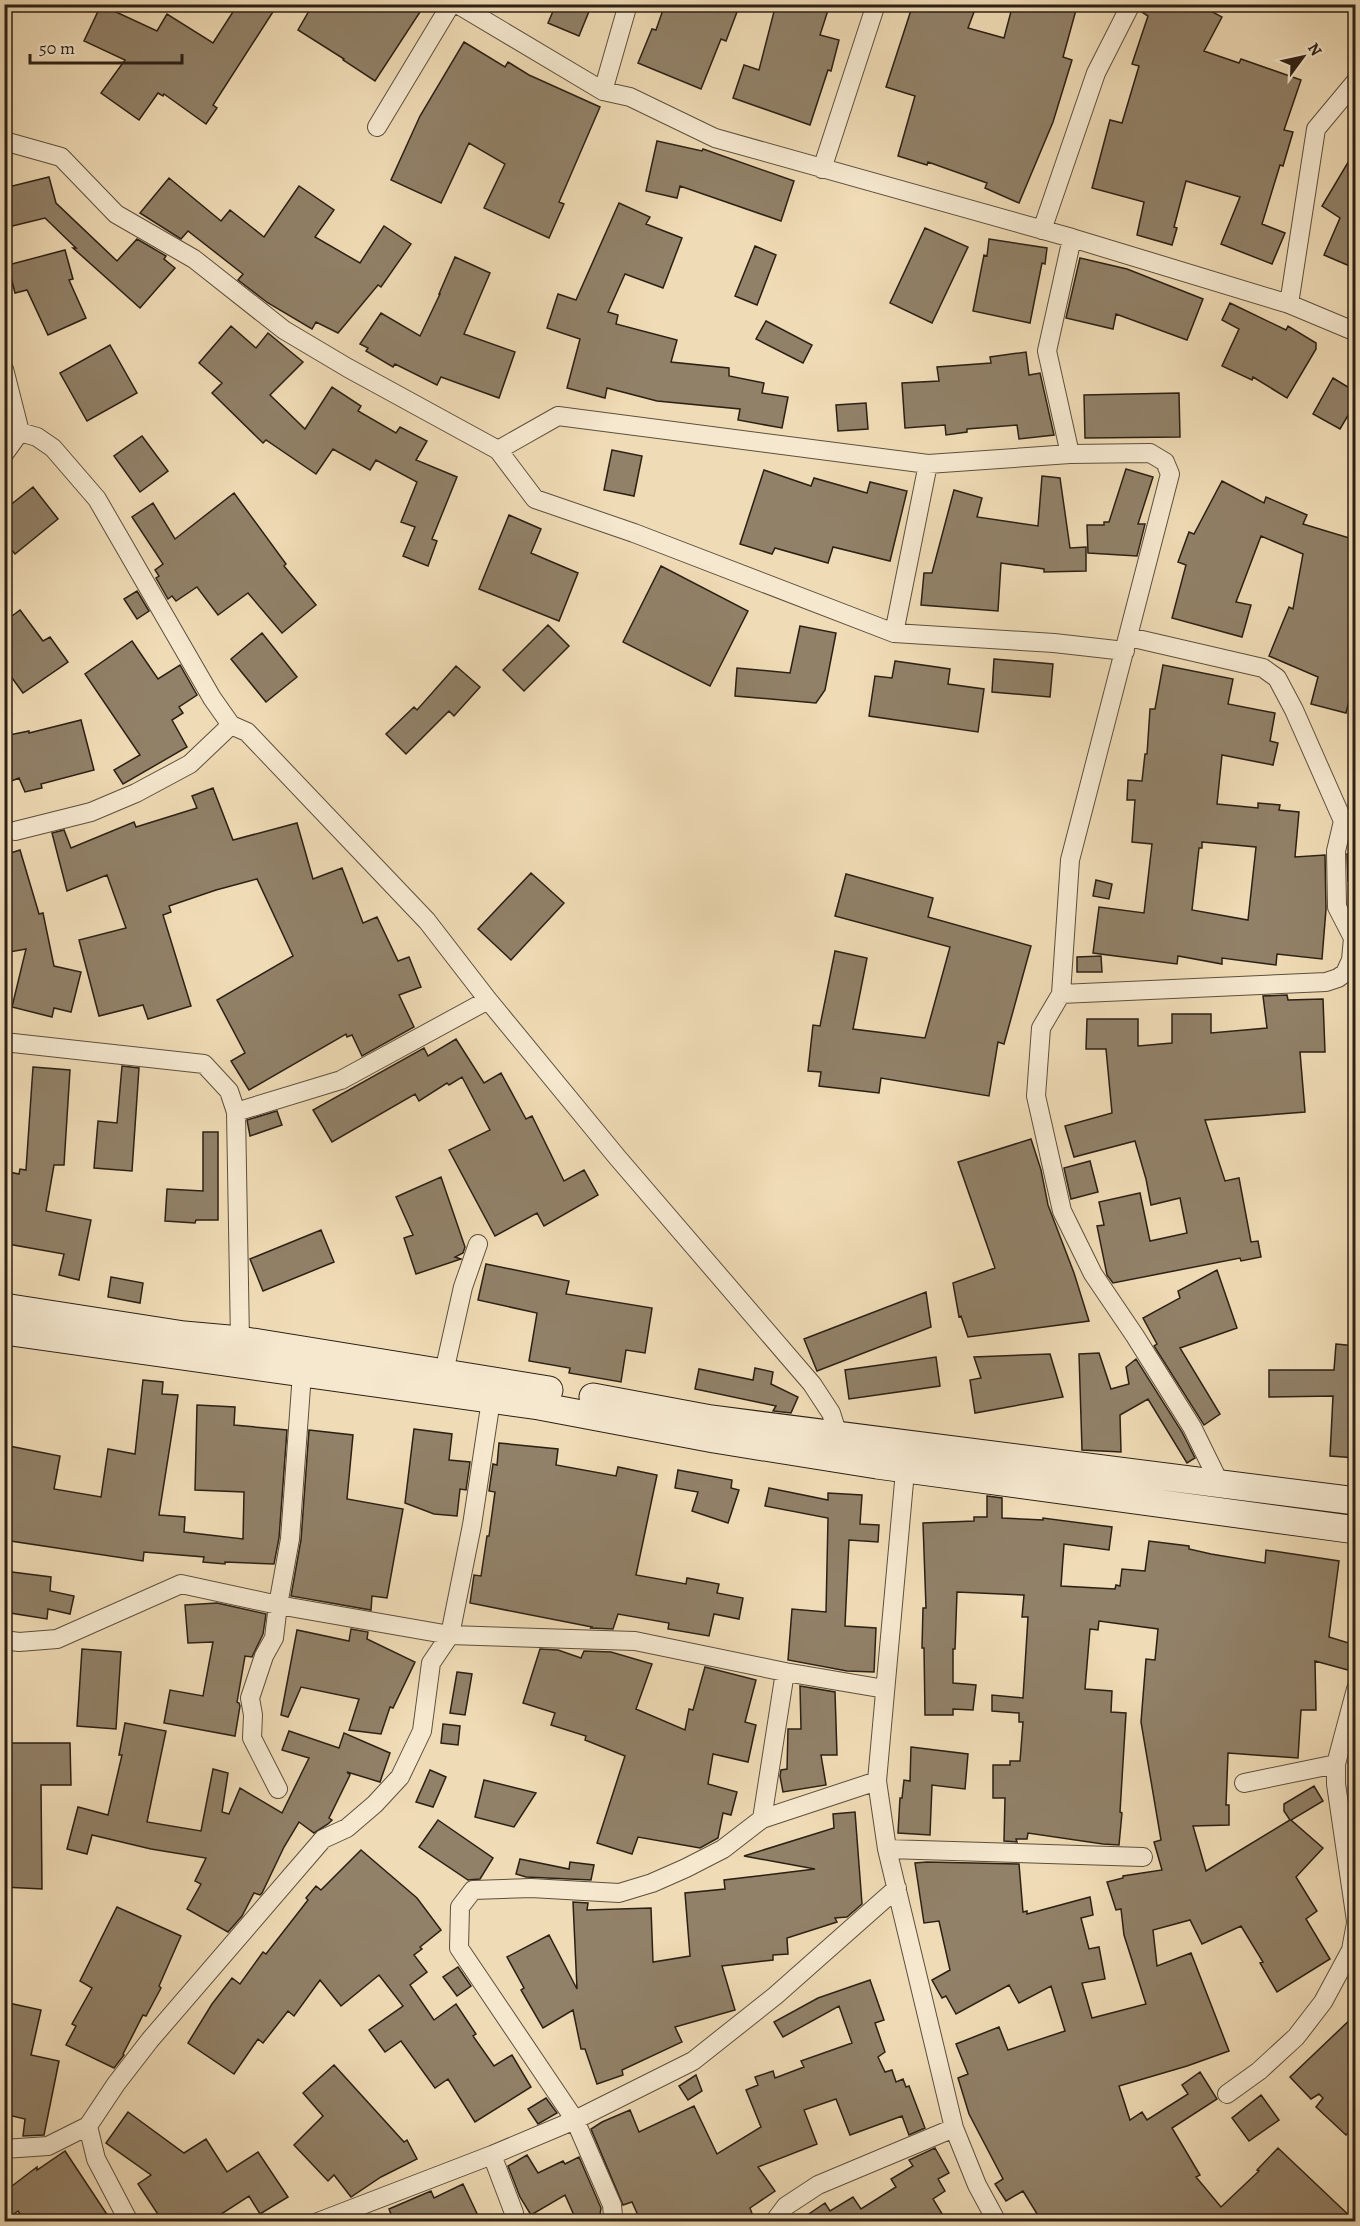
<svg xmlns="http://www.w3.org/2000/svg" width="1360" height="2226" font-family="Alegreya,serif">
	<rect width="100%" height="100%" fill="#efdbb5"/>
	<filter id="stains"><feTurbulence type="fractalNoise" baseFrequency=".00333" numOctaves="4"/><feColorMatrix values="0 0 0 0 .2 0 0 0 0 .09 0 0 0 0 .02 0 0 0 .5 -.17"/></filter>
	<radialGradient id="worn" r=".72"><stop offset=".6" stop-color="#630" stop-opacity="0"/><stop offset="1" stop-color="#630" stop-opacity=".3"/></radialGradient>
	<path fill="#918168" stroke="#2c2015" stroke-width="1.5" fill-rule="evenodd" d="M238 4H278L213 105 217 108 206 124 164 94 163 96 158 93 139 120 101 93 125 60 84 41 101 5 157 31 167 14 213 43Z
		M313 4H408L420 12 375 81 343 60 344 59 298 30Z
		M556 4H592L579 36 548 23Z
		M665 4H740L726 41 721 39 701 89 638 63 652 29 656 30Z
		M776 4H830L820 35 839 40 831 71 828 70 810 125 733 98 744 65 759 70Z
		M913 4H977L968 28 1004 38 1013 4H1057L1076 10 1063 57 1072 60 1053 122 1019 203 985 188 987 183 928 162 927 165 898 156 915 96 886 87Z
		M1142 4H1198L1222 17 1204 51 1239 63 1241 59 1301 80 1284 130 1293 132 1283 166 1280 165 1262 224 1285 233 1272 264 1221 244 1240 197 1186 181 1174 227 1177 228 1172 245 1137 235 1144 202 1092 188 1110 120 1122 123 1139 66 1132 64 1148 16 1140 11Z
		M464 42 505 67 508 62 529 75 600 107 559 202 564 204 549 238 484 208 505 164 469 143 441 203 391 180 420 116Z
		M657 141 702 151 703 149 794 181 781 221 680 186 677 198 646 191Z
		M1356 149V258L1352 267 1324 255 1340 218 1322 206Z
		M49 177 56 203 117 261 137 239 166 256 164 259 175 268 140 308 73 248H76L45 218 4 228V188Z
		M169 178 221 221 230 210 264 237 299 186 334 210 315 237 360 263 384 226 411 244 381 287 378 285 338 333 316 322 312 329 268 303 238 280 243 274 188 231 181 239 140 213Z
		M619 203 650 217 646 224 682 238 663 288 625 274 608 312 618 315 616 324 677 340 671 362 729 368V376L764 383 762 393 788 397 782 428 738 420 740 409 657 401 607 388 605 398 567 388 580 339 547 328 558 294 576 300Z
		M925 228 968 247 932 323 890 303Z
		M989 239 1047 248 1045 264 1042 263 1030 323 973 311 984 255 987 256Z
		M755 246 776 255 757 305 735 296Z
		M65 250 73 279 69 280 86 318 48 335 27 290 15 293 8 265Z
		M455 257 490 273 464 334 515 352 499 398 441 377 437 385 395 364 393 367 366 351 368 348 360 344 381 313 420 336 440 294H439Z
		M1080 258 1127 269 1203 299 1187 340 1116 314 1113 329 1066 318Z
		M1230 303 1286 330 1288 326 1316 343V349L1287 398 1253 377 1252 380 1222 366 1239 329 1222 320Z
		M766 321 812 345 803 363 756 339Z
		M231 326 256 348 268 333 303 362 270 395 305 429 332 387 361 406 358 411 396 433 400 427 427 441 416 460 457 477 432 539 437 541 428 566 403 556 415 527 401 522 417 482 376 460 370 470 333 449 316 474 266 440 263 443 212 393 222 383 199 363Z
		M110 345 137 393 87 421 60 373Z
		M1026 352 1029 375 1040 373 1054 435 1019 439 1017 425 967 429V432L946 435 945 425 905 428 902 383 939 381 937 367 991 363 990 357Z
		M1333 378 1356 392V402L1340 429 1313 414Z
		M1179 393 1180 437 1085 438 1084 395Z
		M866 403 868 429 838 431 836 405Z
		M142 436 168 471 140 492 114 456Z
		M612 450 642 456 634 496 604 490Z
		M1126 469 1153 477 1138 524H1145L1137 556 1088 553 1087 525H1104V522H1109Z
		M764 470 811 486 814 478 867 493 870 482 907 491 890 561 833 547 828 563 775 548 772 554 740 544Z
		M1042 476 1060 478 1070 548 1086 547V571L1044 572V569L1001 563 998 611 921 605 924 573H932L954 490 982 498 977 517 1038 526Z
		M1222 481 1264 503 1266 497 1307 515 1303 524 1356 540V672L1346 713 1311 704 1318 677 1269 656 1289 607 1293 609 1303 554 1261 536 1236 602 1251 605 1242 637 1172 618 1186 565 1178 562 1189 532 1194 534Z
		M33 487 58 519 15 554 4 541V510Z
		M234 493 286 564 284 566 316 605 282 633 248 593 218 615 197 587 176 601 172 596 168 599 156 578 159 576 155 570 163 564 132 517 153 503 175 539Z
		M509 515 541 529 531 553 578 573 559 621 479 589Z
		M661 566 748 611 710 686 623 642Z
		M137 591 149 611 137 619 124 599Z
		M20 610 43 641 50 637 68 662 23 693 4 667V622Z
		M548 625 569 646 524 691 503 670Z
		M800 626 836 633 825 690 816 703 735 696 737 668 790 673Z
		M262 633 297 677 266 702 231 659Z
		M132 641 158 679 180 665 197 695 179 707 183 713 172 720 187 747 123 784 114 770 140 755 85 674Z
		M994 659 1053 664 1050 697 992 692Z
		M895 661 950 669 948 684 984 689 978 732 869 716 875 676 892 678Z
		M1163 665 1233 679 1228 704 1275 713 1270 741 1278 743 1273 765 1222 755 1217 804 1258 808V803L1280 805 1279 810 1299 812 1295 857 1325 855 1326 909 1322 959 1277 954 1276 965 1222 958V964L1178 956 1177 964 1093 953 1099 907 1144 913 1152 844 1132 842 1135 800H1127L1128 780 1142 781 1145 754H1147L1150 709H1155ZM1202 842 1256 847 1248 920 1192 910 1199 848H1202Z
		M456 666 480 687 454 716 449 711 406 754 386 734 414 707 417 710Z
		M81 720 94 770 41 784 42 788 25 792 19 778 4 784V736L29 731V733Z
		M213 788 233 840 297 823 313 879 342 868 363 923 377 917 398 961 409 957 421 987 399 995 414 1027 362 1056 352 1035 347 1037 346 1034 249 1090 231 1061 245 1053 217 1000 293 956 257 879 216 890 169 906 171 912 163 915 191 1006 148 1019 143 1005 99 1016 79 940 126 928 107 875 67 891 52 833 64 830 71 848 134 822 136 827 197 808 192 796Z
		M20 850 39 914 43 913 54 966 81 972 71 1012 54 1008 52 1017 12 1007 26 949 10 952 4 924V855Z
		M1347 854H1356V882L1348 881Z
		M531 873 564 903 511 960 478 929Z
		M846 874 933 898 928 917 1031 946 1004 1044 998 1042 989 1096 881 1078 879 1093 819 1086 821 1072 808 1071 813 1025 820 1026 835 951 867 958 853 1029 925 1038 950 947 835 916Z
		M1096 880 1112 884 1109 899 1093 896Z
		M1101 956 1102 972H1077V957Z
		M1287 995 1288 1000 1323 999 1325 1052H1300L1305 1112 1205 1120 1225 1181 1239 1178 1251 1242 1258 1241 1261 1257 1241 1261 1240 1258 1113 1283 1107 1275 1097 1226 1104 1225 1099 1202 1140 1193 1150 1241 1187 1233 1180 1198 1151 1205 1146 1179 1135 1141 1074 1157 1065 1126 1112 1113 1106 1049H1086L1087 1019H1138V1046L1172 1043V1014H1211V1033L1267 1028 1263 996Z
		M456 1039 484 1083 501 1073 526 1119 532 1116 564 1181 584 1170 598 1195 544 1226 537 1213 495 1236 449 1150 490 1130 462 1077 449 1085 447 1083 419 1101 415 1094 332 1142 313 1110 424 1048 428 1056Z
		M122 1066 139 1068 132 1171 94 1168 98 1121 117 1123Z
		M33 1067 70 1070 64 1165H54L46 1211 91 1220 79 1280 59 1275 64 1254 8 1244V1242L4 1241V1171L19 1174 20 1169 26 1170Z
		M277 1111 282 1125 250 1136 247 1120Z
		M203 1132H218V1220H196L195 1223 165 1221 167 1189 203 1191Z
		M1031 1139 1041 1170 1048 1205 1074 1273 1089 1321 968 1337 961 1316 959 1317 953 1283 995 1268 958 1162Z
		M1090 1161 1098 1192 1071 1199 1064 1168Z
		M441 1177 465 1247 463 1253 455 1257 461 1259 416 1274 404 1238 413 1235 396 1197Z
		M321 1230 334 1262 263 1291 250 1259Z
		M486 1264 569 1281 566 1294 652 1308 645 1353 626 1350 621 1382 569 1373 570 1368 529 1361 537 1313 478 1300Z
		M1217 1270 1237 1328 1180 1348 1220 1414 1204 1425 1154 1346 1157 1344 1143 1318 1180 1298 1178 1291Z
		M111 1277 143 1283 140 1303 108 1297Z
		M926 1292 931 1327 817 1371 804 1339Z
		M1336 1344 1356 1346V1458L1330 1456 1333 1396 1269 1397V1370H1334Z
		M1099 1353 1111 1389 1129 1384 1126 1367 1136 1359 1182 1432 1195 1458 1187 1463 1148 1399 1120 1415 1121 1452 1082 1450 1079 1354Z
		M1050 1354 1063 1397 975 1413 970 1380 981 1378 974 1357Z
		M936 1357 940 1386 849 1399 845 1370Z
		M755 1368 773 1372 771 1384 798 1397 791 1413 773 1411 776 1406 695 1389 699 1369 753 1380Z
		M143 1380 163 1382 162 1394 178 1395 159 1515 185 1517 184 1532 243 1539 244 1492 195 1490 197 1405 235 1407 234 1425 287 1430 279 1538 274 1564 225 1562V1564L203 1562 204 1557 144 1552 143 1561 4 1540V1445L60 1456 54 1489 101 1497 108 1449 135 1454Z
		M414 1429 452 1434 449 1460 470 1462 466 1490 460 1489 457 1516 434 1514 405 1503Z
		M309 1430 353 1435 347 1499 403 1509 387 1598 372 1596 371 1610 291 1596 301 1540Z
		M499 1443 558 1449 556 1465 616 1476 618 1467 657 1475 636 1575 686 1584 687 1578 719 1584 717 1593 743 1598 739 1619 714 1614 709 1636 668 1629 669 1623 618 1614 613 1629 591 1628 592 1627 470 1603 474 1575 481 1576 487 1536H489L495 1492 489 1491 493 1464 497 1465Z
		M678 1470 732 1480 731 1488 739 1490 728 1523 692 1511 698 1492 675 1488Z
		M769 1488 828 1500V1493L862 1495 860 1524 879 1525 878 1542 849 1540 845 1626 876 1628 874 1672 847 1671 788 1660 792 1609 826 1612 828 1518 765 1506Z
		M987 1496 1002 1498V1518L1043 1520V1518L1112 1527 1109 1550 1064 1544 1061 1586 1115 1589 1116 1585 1120 1586 1122 1569 1145 1571 1149 1541 1189 1546V1549L1211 1554 1265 1563 1266 1550 1339 1561 1329 1637 1355 1645 1348 1670 1315 1661 1316 1710H1301L1298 1758 1228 1753 1226 1805H1229V1825L1193 1826 1206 1871 1290 1820 1284 1811V1804L1314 1786 1323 1801 1291 1820 1323 1848 1296 1877 1317 1911 1306 1919 1330 1959 1277 1992 1260 1963 1263 1962 1241 1926 1202 1944 1190 1920 1153 1930 1157 1966 1191 1953 1229 2051 1187 2066 1119 2086 1130 2120 1142 2112 1147 2120 1188 2094 1182 2085 1200 2072 1217 2099 1172 2128 1200 2175 1196 2177 1221 2207 1259 2171 1257 2170 1278 2148 1356 2222H1042L1023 2191 1006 2201 995 2184 1003 2179 969 2114 958 2078 968 2074 956 2044 999 2027 1008 2050 1065 2031 1051 1986 1019 2003 1009 1985 956 2014 946 1996 942 1998 932 1980 950 1970 939 1921 924 1923 915 1863 927 1862 1019 1864 1023 1912 1027 1911V1914L1090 1897 1093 1915 1081 1918 1089 1949 1099 1947 1105 1979 1082 1983 1092 2018 1146 2004 1124 1935 1121 1909 1116 1910 1107 1882 1123 1878V1876L1162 1870 1154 1842 1161 1840 1141 1722 1146 1659 1155 1660 1158 1629 1099 1621 1098 1630 1090 1629 1085 1689 1112 1691 1111 1712 1126 1713 1120 1812 1122 1813 1119 1845 1103 1844 1028 1833 1027 1839H1016L1017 1842 1004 1841 1005 1798H993V1765H1010V1761H1020L1023 1722H1019V1713L992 1711V1695L1023 1698 1028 1617H1022L1024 1595 957 1592 955 1649H953V1683L976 1685 973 1710 953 1709V1715H925L924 1648H922L923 1608H926L923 1523 974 1521V1517H987Z
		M4 1571 51 1577 50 1591 74 1596 70 1614 48 1609 47 1619 4 1612Z
		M217 1603 266 1614 263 1634 252 1657 245 1656 237 1702 239 1703 240 1706 235 1736 164 1723 170 1690 203 1696 213 1642 188 1643 185 1605Z
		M351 1629 368 1632 367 1639 415 1662 393 1708 390 1707 381 1734 349 1730 359 1699 301 1687 288 1717 281 1715 297 1630 349 1641Z
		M82 1649 121 1652 116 1729 77 1726Z
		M540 1649 558 1650 581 1658 584 1651 611 1652 652 1664 636 1709 685 1730 689 1709 693 1710 705 1667 756 1680 745 1722 756 1725 748 1762 713 1754 708 1784 737 1792 731 1815 723 1813 718 1838 700 1848 638 1837 632 1854 597 1843 625 1756 585 1740 586 1736 551 1725 555 1713 523 1703Z
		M457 1672 472 1674 465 1715 450 1713Z
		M800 1686 835 1692 837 1755H821L826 1785 783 1792 780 1776 781 1770 787 1769 788 1729H801Z
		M125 1723 166 1731 147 1822 201 1831 213 1769 228 1773 222 1812 229 1814 240 1788 282 1813 309 1758 282 1750 289 1731 339 1748 344 1733 390 1753 380 1782 347 1772 350 1775 329 1818 332 1820 328 1824 314 1833 299 1822 284 1847 262 1893 260 1895 254 1893 242 1916 228 1932 187 1909 201 1884 195 1881 206 1858 151 1849 92 1835 87 1854 67 1849 78 1807 108 1815 122 1755H119Z
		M443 1724 460 1726 458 1745 441 1743Z
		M4 1743H70L71 1785H41L42 1889 4 1887Z
		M911 1747 968 1754 965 1789 932 1785 930 1835 898 1833 900 1798H902L904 1780 910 1781Z
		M430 1770 446 1777 433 1807 416 1802Z
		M484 1780 536 1793 514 1827 475 1817Z
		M855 1812 862 1904 847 1917 835 1918 837 1922 787 1938 788 1954 773 1955V1960L722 1966 735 2010 675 2027 682 2042 622 2070 623 2075 597 2084 585 2049H581L573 2010 543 2028 521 1990 524 1988 507 1957 549 1935 577 1989 573 1902 588 1903 587 1910 651 1908 653 1962 690 1956 685 1893 725 1889 724 1880 815 1869 744 1856 834 1828 833 1814Z
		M438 1820 493 1858 480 1879 468 1880 419 1847Z
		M361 1850 417 1898 441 1930 420 1947 422 1949 414 1955 427 1972 410 1985 434 2020 456 2004 476 2034 473 2036 494 2066 512 2055 531 2087 475 2122 448 2079 435 2088 401 2041 385 2052 369 2030 403 2006 379 1975 341 2006 320 1980 294 2016 288 2011 263 2043 258 2039 234 2074 188 2043 212 2004 232 1978 240 1984 263 1952 266 1954 308 1900 306 1898 316 1886 321 1890Z
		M520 1859 569 1869 570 1862 594 1865 591 1880 526 1877 516 1874Z
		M117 1907 181 1936 159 1986 161 1988 146 2016 143 2015 123 2054 124 2055 114 2068 66 2045 76 2026 72 2024 92 1988 80 1981Z
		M458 1967 471 1986 457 1996 443 1977Z
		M870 1980 884 2020 875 2023 885 2052 878 2057 885 2072 892 2070 896 2082 903 2079 906 2087 909 2086 925 2128 909 2135 902 2116 850 2135 836 2099 804 2110 817 2144 758 2167 775 2191 750 2208 755 2222H641L632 2202 623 2205 591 2129 602 2122 630 2110 639 2132 694 2106 717 2154 761 2127 746 2090 758 2085 755 2077 773 2071 775 2078 804 2067 801 2061 852 2043 839 2006 783 2037 774 2022 818 1998Z
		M4 2002 41 2010 31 2055 59 2061 44 2135 23 2136 25 2119 4 2114Z
		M1356 2014V2125L1346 2135 1316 2107 1323 2098 1319 2094 1311 2099 1290 2077Z
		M334 2065 404 2142 407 2140 417 2159 381 2177 351 2197 334 2175 328 2181 294 2145 323 2116 303 2093Z
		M696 2075 702 2091 688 2100 679 2086Z
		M1261 2095 1279 2120 1249 2141 1232 2118Z
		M546 2098 557 2113 538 2124 528 2109Z
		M128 2112 184 2153 206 2139 227 2172 258 2152 288 2197 260 2214 249 2196 209 2222H163L138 2184 151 2175 106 2143Z
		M935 2148 949 2173 938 2179 945 2191 933 2199 947 2222H797L825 2203 830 2211 853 2197 861 2209 896 2187 891 2179 913 2166 909 2160Z
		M65 2151 112 2222H26L18 2211 4 2221V2192L37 2167V2170Z
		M527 2155 538 2173 563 2161 565 2164 579 2157 601 2208 600 2215 583 2222H577L565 2195 531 2215 520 2197 508 2166Z
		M463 2184 481 2222H394L389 2209 431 2191 434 2198Z"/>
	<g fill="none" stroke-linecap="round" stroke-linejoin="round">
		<defs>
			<path id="minor" d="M457 4 603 91 630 97 715 138 1072 238 1289 304 1356 332
				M603 91 628 4
				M377 127 451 4
				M4 141 61 157 116 214 194 259 284 330 348 368 498 450 535 499 634 533 894 633
				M822 169 876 4
				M1042 230 1096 73 1131 4
				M1289 304 1316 129 1356 81
				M4 369 20 432 4 454
				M20 432 37 437 53 448 97 499 212 698 231 725 247 732 427 921 488 1000 617 1157 812 1384 831 1413 838 1435
				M498 450 558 416 928 464 1070 454 1150 453 1165 462 1170 474 1070 860 1061 994 1041 1028 1036 1096 1062 1211 1093 1274 1135 1336 1192 1427 1221 1486
				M1070 454 1047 351 1072 238
				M928 464 894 633 1054 643 1125 651
				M15 831 91 812 136 793 190 764 231 725
				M1061 994 1326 982 1338 978 1345 973 1351 960 1353 938 1337 907 1336 851 1343 821 1294 710 1277 678 1263 668 1129 637
				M4 1042 204 1064 229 1091 236 1112 240 1340
				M236 1112 341 1080 488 1000
				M444 1372 463 1287 478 1244
				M906 1460 877 1781 887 1849 954 2128 977 2185 997 2222
				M4 1640 19 1642 57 1639 181 1584 278 1605 450 1635 635 1641 785 1672 885 1689
				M1356 1689 1336 1764V1784L1356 1921
				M1244 1783 1336 1764
				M278 1789 252 1738 253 1715 250 1698 264 1656 274 1638 278 1605 290 1539 302 1373
				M762 1819 785 1672
				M887 1849 1143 1857
				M1227 2094 1259 2071 1296 2037 1323 2002 1351 1950 1356 1923
				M4 2149 48 2146 88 2126
				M492 2155 514 2213
				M129 2222 96 2159 88 2126 116 2084 150 2040 323 1839 347 1828 375 1804 400 1777 422 1731 431 1663 450 1635 472 1525 491 1400
				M318 2222 492 2155 575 2120 693 2061 775 1996 897 1888
				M609 2222 613 2216 612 2205 575 2120 459 1948 460 1907 473 1890 531 1888 619 1893 652 1883 686 1868 723 1849 762 1819 877 1781
				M774 2222 786 2206 818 2185 954 2128"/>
			<path id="secondary" d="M4 1307 184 1335 240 1340 549 1390
				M4 1331 539 1406 714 1439 877 1465 1356 1530
				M593 1397 711 1419 1356 1501"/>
		</defs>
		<use href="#minor" stroke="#5d4f3d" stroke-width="20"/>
		<use href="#secondary" stroke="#2c2015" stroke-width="29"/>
		<use href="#minor" stroke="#f5e8cf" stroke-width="18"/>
		<use href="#secondary" stroke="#f5e8cf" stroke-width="27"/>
	</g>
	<rect width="1360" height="2226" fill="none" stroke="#efdbb5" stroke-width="24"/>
	<rect x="6" y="6" width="1348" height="2214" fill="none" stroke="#2c2015" stroke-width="3"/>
	<rect x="12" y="12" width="1336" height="2202" fill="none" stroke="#2c2015" stroke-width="1.5"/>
	<g transform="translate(1303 57) rotate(57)" stroke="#f5e8cf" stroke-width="4.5" paint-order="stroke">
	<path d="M0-4.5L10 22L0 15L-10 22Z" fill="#2c2015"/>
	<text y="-9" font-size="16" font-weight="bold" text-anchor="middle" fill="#2c2015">N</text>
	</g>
	<path d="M30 54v9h152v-9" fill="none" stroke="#2c2015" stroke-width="3"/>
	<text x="39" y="54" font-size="18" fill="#2c2015" stroke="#f5e8cf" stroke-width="4.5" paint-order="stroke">50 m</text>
	<rect width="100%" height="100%" filter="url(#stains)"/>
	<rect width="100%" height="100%" fill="url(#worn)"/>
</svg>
